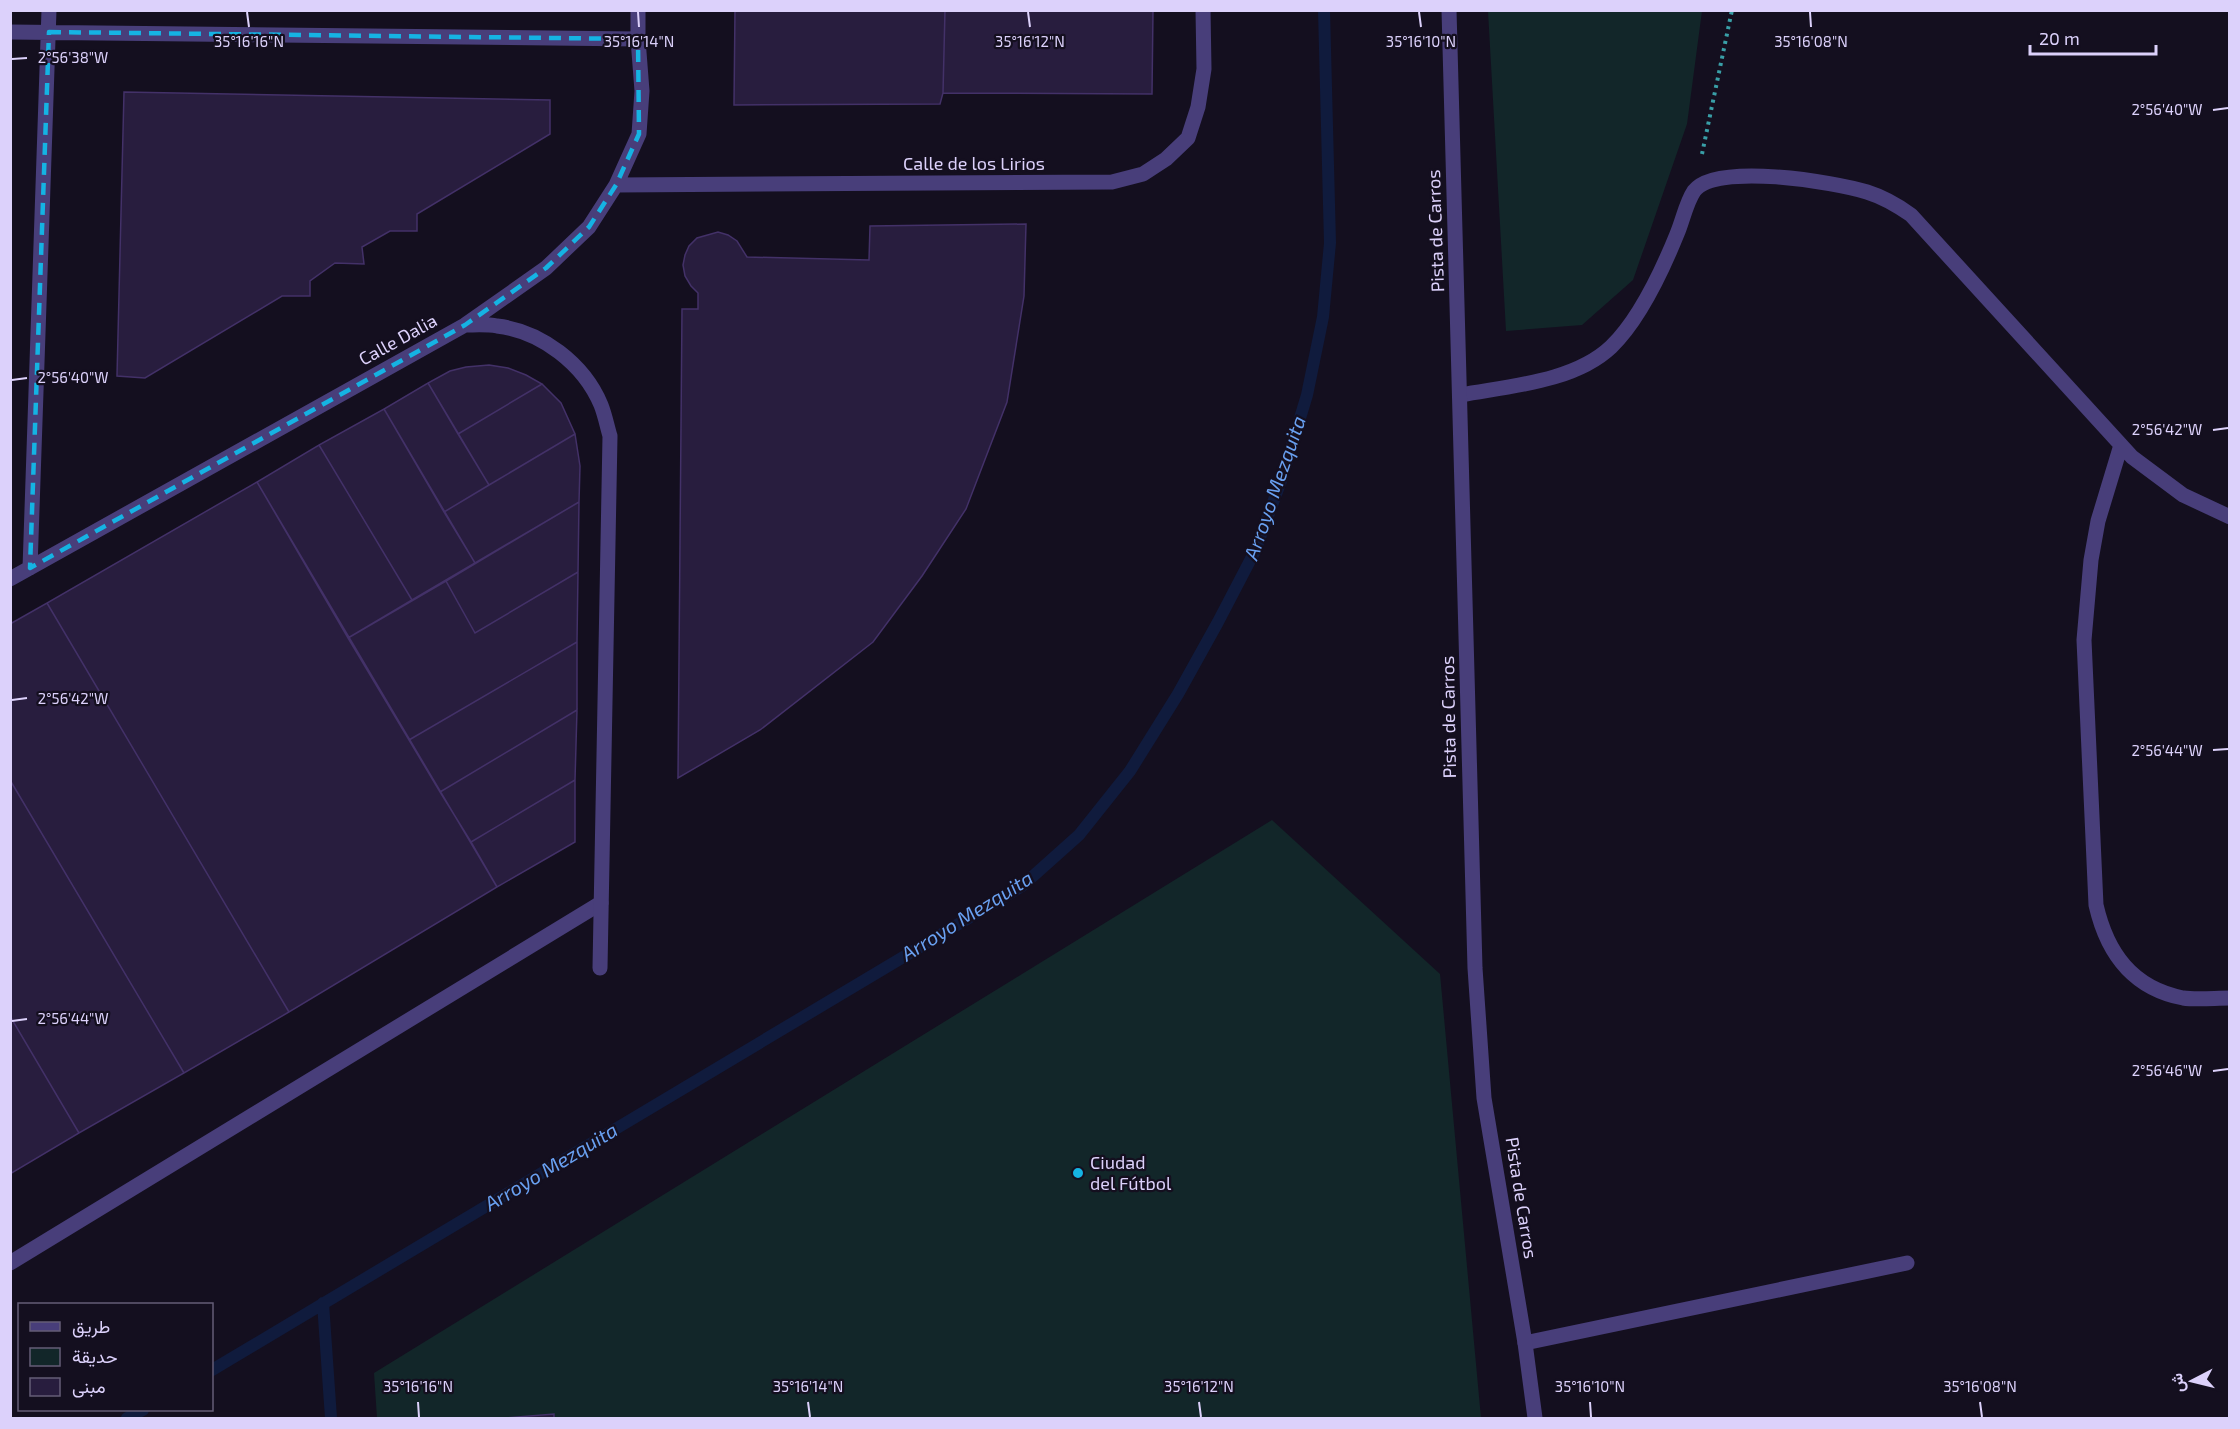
<svg xmlns="http://www.w3.org/2000/svg" width="2240" height="1429" font-family="'Exo 2',Vazirmatn,sans-serif">
	<rect width="100%" height="100%" fill="#140f1f"/>
	<path fill="#122629" d="M1488 11H1702L1687 124 1633 280 1582 325 1506 331Z
		M1272 820 1440 974 1481 1418H377L374 1373Z"/>
	<g fill="none" stroke-linecap="round" stroke-linejoin="round">
		<path stroke="#101b3d" stroke-width="12" d="M323 1303 331 1418
			M212 1370 1022 886 1079 835 1130 771 1178 694 1218 622 1255 551 1281 481 1307 395 1323 317 1330 243 1324 10
			M127 1418 143 1410"/>
	</g>
	<path fill="#281d3e" stroke="#433168" stroke-width="1.5" d="M735 10H945L943 93 940 104 734 105Z
		M945 10H1153L1152 94 943 93Z
		M124 92 550 100V134L417 214V231H390L362 247 364 264 335 263 310 281V296H282L145 378 117 376Z
		M1026 224 1024 296 1007 402 966 509 922 576 873 642 760 730 678 778 682 309H698V293L691 286 685 276 683 265 685 255 689 246 697 238 718 232 728 235 737 241 747 257 869 260 870 226Z
		M489 365 508 368 526 375 542 384 458 434 428 383 450 371 466 367Z
		M428 383 489 485 444 512 384 409Z
		M542 384 561 403 575 434 489 485 458 434Z
		M384 409 475 563 412 600 319 445Z
		M575 434 580 466 579 502 475 563 444 512Z
		M319 445 412 600 348 638 257 482Z
		M257 482 497 887 289 1012 47 603Z
		M579 502 578 572 475 633 446 581Z
		M578 572 577 642 409 740 348 638 446 581 475 633Z
		M47 603 289 1012 184 1073 10 780V624Z
		M577 642V710L440 792 409 740Z
		M577 710 575 780 471 842 440 792Z
		M10 780 184 1073 79 1133 10 1016Z
		M575 780V842L497 887 471 842Z
		M10 1016 79 1133 10 1174Z
		M554 1414V1418H505Z"/>
	<g fill="none" stroke-linecap="round" stroke-linejoin="round">
		<path stroke="#399fa7" stroke-width="4" stroke-dasharray="3 4.5" stroke-linecap="butt" d="M1702 154 1732 10"/>
		<path stroke="#483e7a" stroke-width="15" d="M1461 395C1509 386 1574 382 1611 347 1640 319 1662 271 1677 234 1683 220 1686 203 1694 191 1715 162 1835 182 1867 192 1883 197 1897 205 1911 215L2132 457 2183 495 2230 517
			M2121 445 2098 521 2091 560 2084 640 2096 905C2107 953 2132 988 2183 998 2197 1000 2215 998 2230 998
			M10 1263 601 903
			M1525 1343 1907 1263"/>
		<path stroke="#483e7a" stroke-width="15" d="M1449 10 1475 968 1484 1098 1525 1343 1535 1418
			M10 32 638 39
			M616 185 1112 182 1143 174 1166 159 1188 138 1198 107 1204 69 1203 10
			M465 325C475 325 487 324 497 326 541 331 584 364 601 405 605 415 607 426 610 436L600 968
			M30 568 49 10
			M10 579 465 325 546 268 589 227 616 185 639 134 642 91 638 39V10"/>
	</g>
	<path fill="none" stroke="#15b3e3" stroke-width="4.5" stroke-dasharray="12 8" stroke-linejoin="round" d="M49 32 638 39 639 134 616 185 589 227 546 268 465 325 30 568Z"/>
	<path fill="none" stroke="#dcd1fb" stroke-width="2" d="M247 12 249 27M638 12 639 27M1028 12 1030 27M1419 12 1421 27M1810 12 1811 27M12 59 27 58M2213 110 2228 108M12 380 27 378M2213 430 2228 428M12 700 27 698M2213 750 2228 749M12 1021 27 1019M2213 1071 2228 1069M418 1402 419 1417M808 1402 810 1417M1199 1402 1201 1417M1590 1402 1591 1417M1980 1402 1982 1417"/>
	<circle fill="#15b3e3" stroke="#140f1f" stroke-width="2" cx="1078" cy="1173" r="6"/>
	<g text-anchor="middle" stroke-width="4.5" stroke-linejoin="round" paint-order="stroke">
		<g font-size="18" fill="#dcd1fb" stroke="#140f1f">
			<text x="974" y="170">Calle de los Lirios</text>
			<text transform="translate(1436 231) rotate(-92)" y="6">Pista de Carros</text>
			<text transform="translate(398 340) rotate(-29)" y="6">Calle Dalia</text>
			<text transform="translate(1449 717) rotate(-91)" y="6">Pista de Carros</text>
			<text transform="translate(1521 1198) rotate(81)" y="6">Pista de Carros</text>
		</g>
		<g font-size="18" fill="#dcd1fb" stroke="#140f1f" text-anchor="start">
			<text x="1090" y="1169">Ciudad<tspan x="1090" dy="21">del Fútbol</tspan></text>
		</g>
		<g font-size="20" font-style="italic" fill="#69a0f1" stroke="#140f1f">
			<text transform="translate(1275 488) rotate(-71)" y="7">Arroyo Mezquita</text>
			<text transform="translate(967 916) rotate(-32)" y="7">Arroyo Mezquita</text>
			<text transform="translate(551 1167) rotate(-31)" y="7">Arroyo Mezquita</text>
		</g>
	</g>
	<g font-size="15" text-anchor="middle" fill="#dcd1fb" stroke="#140f1f" stroke-width="4.5" stroke-linejoin="round" paint-order="stroke">
		<text x="249" y="47">35°16'16"N</text>
		<text x="639" y="47">35°16'14"N</text>
		<text x="1030" y="47">35°16'12"N</text>
		<text x="1421" y="47">35°16'10"N</text>
		<text x="1811" y="47">35°16'08"N</text>
		<text x="73" y="63">2°56'38"W</text>
		<text x="2167" y="115">2°56'40"W</text>
		<text x="73" y="383">2°56'40"W</text>
		<text x="2167" y="435">2°56'42"W</text>
		<text x="73" y="704">2°56'42"W</text>
		<text x="2167" y="756">2°56'44"W</text>
		<text x="73" y="1024">2°56'44"W</text>
		<text x="2167" y="1076">2°56'46"W</text>
		<text x="418" y="1392">35°16'16"N</text>
		<text x="808" y="1392">35°16'14"N</text>
		<text x="1199" y="1392">35°16'12"N</text>
		<text x="1590" y="1392">35°16'10"N</text>
		<text x="1980" y="1392">35°16'08"N</text>
	</g>
	<rect width="2240" height="1429" fill="none" stroke="#dcd1fb" stroke-width="24"/>
	<rect x="18" y="1303" width="195" height="108" fill="#140f1f" stroke="#645d77" stroke-width="1.5"/>
	<rect x="30" y="1322" width="30" height="9" fill="#483e7a" stroke="#645d77" stroke-width="1.5"/>
	<text x="72" y="1333" font-size="18" fill="#dcd1fb">طريق</text>
	<rect x="30" y="1348" width="30" height="18" fill="#122629" stroke="#645d77" stroke-width="1.5"/>
	<text x="72" y="1363" font-size="18" fill="#dcd1fb">حديقة</text>
	<rect x="30" y="1378" width="30" height="18" fill="#281d3e" stroke="#645d77" stroke-width="1.5"/>
	<text x="72" y="1393" font-size="18" fill="#dcd1fb">مبنى</text>
	<g transform="translate(2192 1381) rotate(263)" stroke="#140f1f" stroke-width="4.5" paint-order="stroke">
	<path d="M0-4.5L10 22L0 15L-10 22Z" fill="#dcd1fb"/>
	<text y="-9" font-size="16" font-weight="bold" text-anchor="middle" fill="#dcd1fb">ش</text>
	</g>
	<path d="M2030 45v9h126v-9" fill="none" stroke="#dcd1fb" stroke-width="3"/>
	<text x="2039" y="45" font-size="18" fill="#dcd1fb" stroke="#140f1f" stroke-width="4.5" paint-order="stroke">20 m</text>
</svg>
